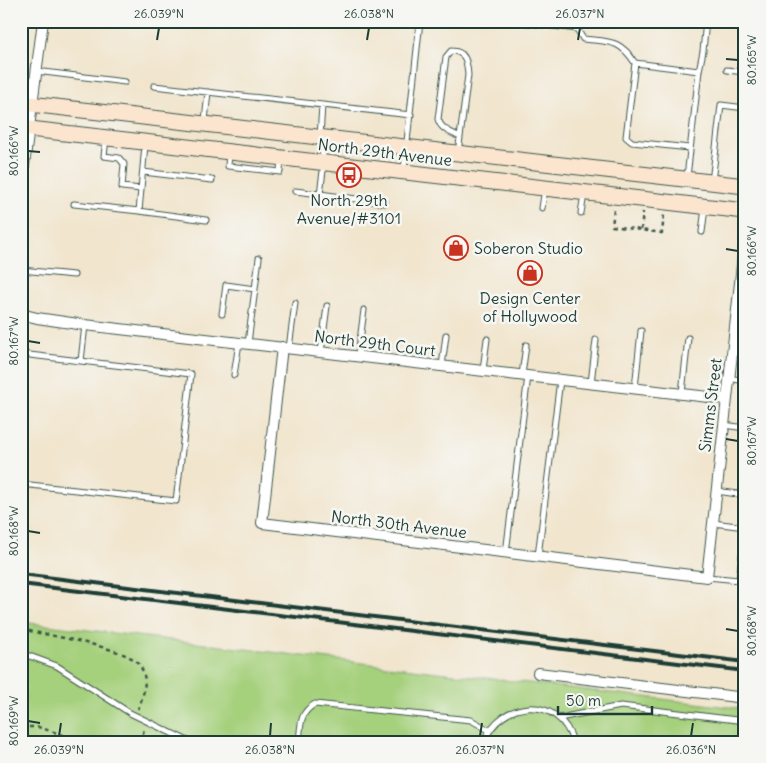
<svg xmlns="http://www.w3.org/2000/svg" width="766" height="763" font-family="Delius,sans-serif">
	<rect width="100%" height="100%" fill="#f6f6f2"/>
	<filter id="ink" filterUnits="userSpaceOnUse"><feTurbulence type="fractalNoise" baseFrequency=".02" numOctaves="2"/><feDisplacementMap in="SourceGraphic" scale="10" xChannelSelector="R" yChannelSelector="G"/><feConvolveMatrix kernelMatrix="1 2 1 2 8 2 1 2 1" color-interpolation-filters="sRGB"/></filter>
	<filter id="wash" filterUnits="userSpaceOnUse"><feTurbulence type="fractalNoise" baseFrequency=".0096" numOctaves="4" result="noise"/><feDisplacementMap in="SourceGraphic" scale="20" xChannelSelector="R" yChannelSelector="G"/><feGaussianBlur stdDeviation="1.12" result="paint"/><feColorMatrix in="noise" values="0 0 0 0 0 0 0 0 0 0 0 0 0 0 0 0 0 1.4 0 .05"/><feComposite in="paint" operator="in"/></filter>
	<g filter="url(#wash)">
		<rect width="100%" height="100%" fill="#f1e5cd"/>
		<path fill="#a5d07c" stroke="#628658" d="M21 622 745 709V742H21Z"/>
	</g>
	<g filter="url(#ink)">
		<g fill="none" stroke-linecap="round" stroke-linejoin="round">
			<defs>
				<path id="lane" d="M513 21 577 29 583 39C609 42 620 39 635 63L699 71
					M635 63 626 137 632 142 690 148
					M727 70 745 72
					M36 71 125 82
					M154 86 411 115
					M322 105 320 137 324 163 320 194 385 203
					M205 121 208 92
					M106 139 104 156 119 158 124 164 122 187 141 189
					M145 145 139 211 206 220
					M229 153 228 166 280 172 281 158
					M458 153 468 75C467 62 466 51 451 51L446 57 438 119C441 130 451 132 460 137
					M404 169 420 21
					M143 172 212 180
					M687 177 699 71 703 51 706 21
					M712 182 721 105 745 108
					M295 191 320 194
					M74 204 139 211
					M542 208 545 189
					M581 213 584 194
					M702 232 705 208
					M21 270 74 275
					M222 314 226 285 255 289
					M733 337 745 338
					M248 343 259 258
					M289 348 295 303
					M321 352 327 306
					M21 354 191 374 176 501 21 484
					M358 356 364 310
					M81 361 85 325
					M442 366 446 335
					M483 370 487 339
					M234 375 239 343
					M522 375 526 345
					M728 378 745 381
					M591 383 596 340
					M635 388 641 331
					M682 393 688 338
					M724 425 745 428
					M716 491 745 495
					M713 523 745 527
					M506 553 528 376
					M538 556 560 380
					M707 577 739 580 745 532
					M21 653 57 666 130 713 190 742
					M559 718 621 706 745 721
					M299 742C301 725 299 713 315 704L471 720 489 730
					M484 742C501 698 560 695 573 742"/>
				<path id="street" d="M21 188 43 21
					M21 314 37 318 85 325 726 399
					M282 347 262 523 707 577 745 238
					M538 673 745 698"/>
				<path id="secondary" d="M21 103 745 186
					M21 128 745 211"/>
			</defs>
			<use href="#lane" stroke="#3e564b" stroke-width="7"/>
			<use href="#street" stroke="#3e564b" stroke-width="12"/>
			<use href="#secondary" stroke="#3e564b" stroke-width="17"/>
			<path stroke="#3e564b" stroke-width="2.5" stroke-dasharray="4 4" stroke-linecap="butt" d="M614 210 612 226 662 233 664 215
				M641 230 643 212
				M21 629C45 635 122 647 137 662 150 676 144 694 138 709
				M21 727H38L85 742
				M141 742 144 729"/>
			<use href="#lane" stroke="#fff" stroke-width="5"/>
			<use href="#street" stroke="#fff" stroke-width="10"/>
			<use href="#secondary" stroke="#fce5cf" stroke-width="15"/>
			<path stroke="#1f3d34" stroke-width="4" d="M21 574 745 662
				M21 584 745 671"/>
		</g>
	</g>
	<path fill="none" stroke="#1f3d34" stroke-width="2" d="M157 40 159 28M367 40 369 28M578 40 580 28M726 59 738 60M28 151 40 152M726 249 738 251M28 341 40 343M726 439 738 441M28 531 40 533M726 629 738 631M28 721 40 723M59 736 61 723M270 736 271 723M480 736 482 723M691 736 693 723"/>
	<defs>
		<symbol id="bus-ring" viewBox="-11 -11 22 22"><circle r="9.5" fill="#f6f6f2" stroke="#c8321e" stroke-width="1.5"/><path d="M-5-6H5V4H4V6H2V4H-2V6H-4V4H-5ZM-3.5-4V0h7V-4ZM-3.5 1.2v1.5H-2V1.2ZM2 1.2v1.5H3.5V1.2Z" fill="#c8321e"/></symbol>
		<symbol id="shop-ring" viewBox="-11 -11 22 22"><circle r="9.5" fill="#f6f6f2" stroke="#c8321e" stroke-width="1.5"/><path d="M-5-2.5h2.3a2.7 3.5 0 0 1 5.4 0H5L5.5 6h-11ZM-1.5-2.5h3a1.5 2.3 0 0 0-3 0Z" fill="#c8321e"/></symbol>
	</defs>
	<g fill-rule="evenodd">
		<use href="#bus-ring" x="335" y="161" width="28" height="28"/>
		<use href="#shop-ring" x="442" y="234" width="28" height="28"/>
		<use href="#shop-ring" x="516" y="259" width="28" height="28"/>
	</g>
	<g text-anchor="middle" stroke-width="5" stroke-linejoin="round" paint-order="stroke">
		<g font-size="16" fill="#1f3d34" stroke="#f6f6f2">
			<text transform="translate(385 152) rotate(7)" y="6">North 29th Avenue</text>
			<text transform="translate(375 343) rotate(7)" y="6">North 29th Court</text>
			<text transform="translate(710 405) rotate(-83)" y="6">Simms Street</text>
			<text transform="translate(399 524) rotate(7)" y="6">North 30th Avenue</text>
		</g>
		<g font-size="16" fill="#1f3d34" stroke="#f6f6f2">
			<text x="349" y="206">North 29th<tspan x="349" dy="18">Avenue/#3101</tspan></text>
			<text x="474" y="254" text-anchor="start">Soberon Studio</text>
			<text x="530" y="304">Design Center<tspan x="530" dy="18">of Hollywood</tspan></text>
		</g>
	</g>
	<rect width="766" height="763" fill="none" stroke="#f6f6f2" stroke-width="55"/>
	<path d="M558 706v8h94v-8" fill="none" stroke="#1f3d34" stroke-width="2.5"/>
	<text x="566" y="706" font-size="15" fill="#1f3d34" stroke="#f6f6f2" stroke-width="4" paint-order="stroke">50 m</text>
	<rect x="28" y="28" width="710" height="708" fill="none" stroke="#1f3d34" stroke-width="2"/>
	<g font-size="12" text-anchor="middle" fill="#1f3d34">
		<text x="159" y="18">26.039°N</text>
		<text x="369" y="18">26.038°N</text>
		<text x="580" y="18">26.037°N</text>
		<text transform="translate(752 60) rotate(-90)" y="4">80.165°W</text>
		<text transform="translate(14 151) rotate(-90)" y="4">80.166°W</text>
		<text transform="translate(752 251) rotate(-90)" y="4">80.166°W</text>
		<text transform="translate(14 341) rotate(-90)" y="4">80.167°W</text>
		<text transform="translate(752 441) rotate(-90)" y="4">80.167°W</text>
		<text transform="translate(14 531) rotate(-90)" y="4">80.168°W</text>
		<text transform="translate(752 631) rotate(-90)" y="4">80.168°W</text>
		<text transform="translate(14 721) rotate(-90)" y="4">80.169°W</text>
		<text x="59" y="754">26.039°N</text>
		<text x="270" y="754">26.038°N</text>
		<text x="480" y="754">26.037°N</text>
		<text x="691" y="754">26.036°N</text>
	</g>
</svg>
